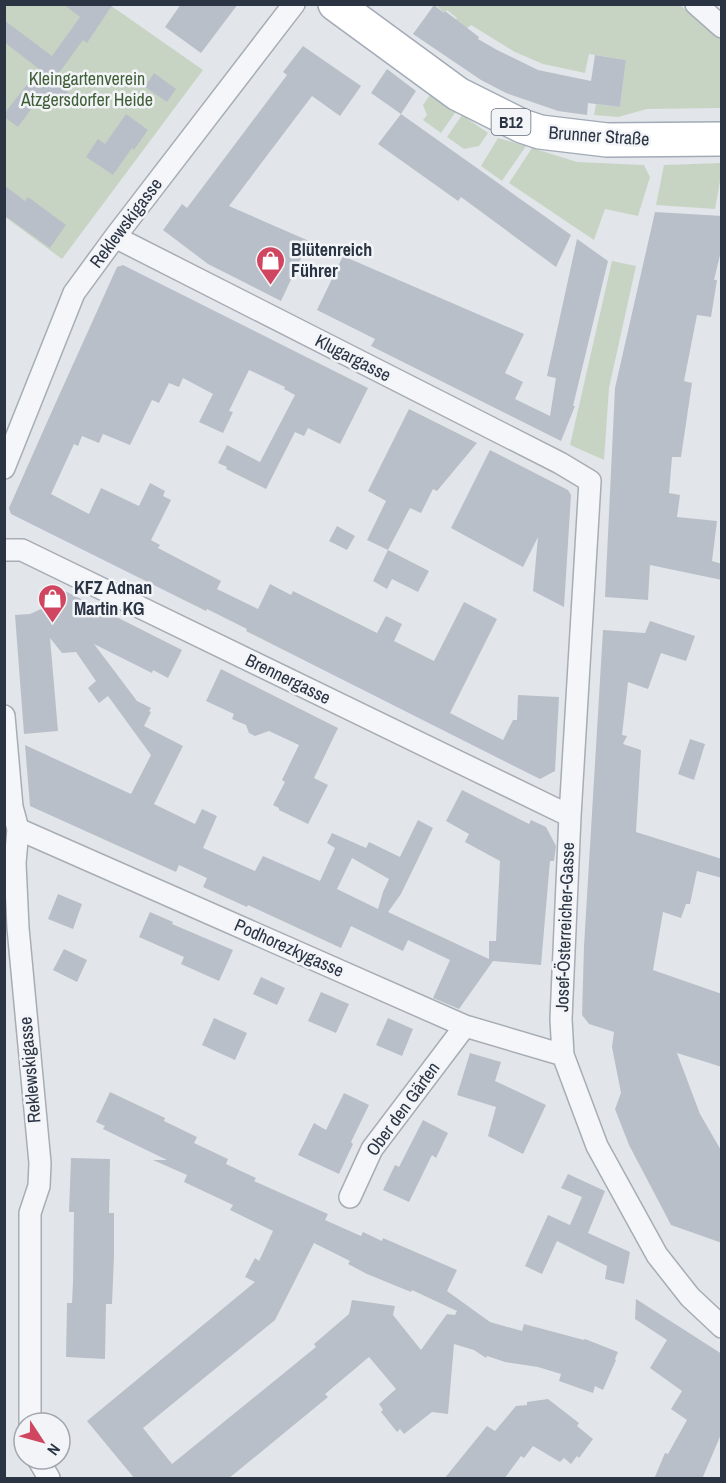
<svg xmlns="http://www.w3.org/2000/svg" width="726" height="1483" font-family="'Archivo Narrow',sans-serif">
	<rect width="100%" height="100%" fill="#e2e6ea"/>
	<path fill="#c8d4c3" d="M435 4 680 5 721 39V108L647 109 618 117 594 115 596 104 620 107 626 60 589 54 585 73 543 64 515 52 471 25 466 29 455 21 457 18 447 10 444 13Z
		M5 5H110L203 70 62 259 5 217Z
		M432 92 457 110 441 133 423 120 427 115 423 105Z
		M462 115 488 133 479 146 464 149 447 137Z
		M498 138 526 146 502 181 481 166Z
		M532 148 577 162 644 165 650 177 638 216 605 209 594 240 509 183Z
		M721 163V176L715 209 656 205 664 165Z
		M612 261 636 266 609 388 604 460 570 445Z"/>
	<path fill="#b9bfc8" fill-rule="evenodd" d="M63 4H113L87 43 83 40 53 81 69 93 59 106 43 93 18 127 4 117V114L39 69 4 42V20L52 56 80 17Z
		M181 4H238L201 53 165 27Z
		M434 5 444 13 445 11 479 37 478 39 497 50 538 70 591 81 595 55 626 60 620 107 588 103 587 115 558 111 506 93 481 80 413 34Z
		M303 46 361 86 340 116 312 96 229 206 309 241 281 301 208 264 163 230 182 204 187 208 287 75 283 72Z
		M387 69 416 91 401 114 371 93Z
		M154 73 176 89 167 102 145 87Z
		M126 114 148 130 134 150 132 148 113 175 86 157 98 139 105 144Z
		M401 114 571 235 556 267 461 197 458 201 378 144Z
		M4 185 25 201 28 197 66 225 50 248 4 215Z
		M655 212 722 216V247L714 280H717L711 317 697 315 684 381 692 383 681 457H672L669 493 680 495 677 517 717 521 712 561 722 564V580L650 565 648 600 605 597 615 388Z
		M577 239 608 261 573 406H575L561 441 371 346 375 339 317 310 343 256 524 334 505 373 523 382 515 399 550 416 556 378 547 376Z
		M123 265 368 388 340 444 308 428 304 436 295 432 266 489 226 469 227 467 218 463 227 445 260 462 295 395 284 389 285 387 249 370 229 411 233 412 223 433 199 422 213 394 183 378 179 387 169 383 159 403 152 400 130 445 103 434 99 443 82 436 78 446 74 444 51 494 89 514 101 488 139 506 150 483 165 491 163 496 171 500 151 540 160 545 158 548 221 581 217 589 258 609 270 584 291 595 293 591 377 633 386 616 402 624 394 641 434 661 464 602 497 619 450 713 503 740 513 720H517L518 695 559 697 555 771 540 779 246 631 247 629 207 609 206 611 11 514 9 508 52 411 117 267Z
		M409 409 477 443 437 491 433 489 421 513 410 508 388 550 367 540 386 501 368 491Z
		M490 450 568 490 571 495 564 607 533 591 538 537 523 567 451 528Z
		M337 526 355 536 347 550 329 541Z
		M388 550 429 571 418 592 392 579 387 589 373 581Z
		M61 589 182 650 168 678 153 670 152 673 94 644 137 701 151 708 149 711 151 712 144 726 183 746 154 804 195 824 202 809 217 816 203 848 255 871 263 856 320 881 335 848 327 843 332 833 366 848 369 842 400 857 418 820 433 828 401 894 388 912 489 959V941H496L500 861 465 842 469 834 446 821 462 790 529 824 531 820 546 827 556 846 554 861H550L541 965 493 961 459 1009 433 998 450 960 408 940 403 951 351 926 341 948 248 905 247 907 203 887 207 878 179 865 176 872 30 806 25 745 131 794 151 755 108 696 99 703 88 688 96 681 76 652 62 653 50 638 58 731 24 734 15 615 30 614 54 603ZM352 858 389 879 383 892 378 909 337 889Z
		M650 621 695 636 686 661 661 653 648 689 628 682 622 735 627 736 623 744 641 750 636 832 722 859V878L697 871 690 904H686L681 918 663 912 653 970 722 994V1067L677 1053 700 1114 722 1152V1243L671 1225 629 1145 615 1109 621 1093 612 1047 614 1032 589 1024 582 1015 584 946 603 630 645 633Z
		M221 669 338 728 314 778 328 785 308 824 279 810V808L273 805 285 782 282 780 299 745 269 731 255 736 249 733 246 725 232 719 234 714 206 701Z
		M690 739 705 744 694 780 678 774Z
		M58 894 82 904 73 929 48 919Z
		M150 912 173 922 172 924 233 950 219 981 181 964 184 957 139 937Z
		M64 949 87 960 77 982 53 970Z
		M261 977 285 988 277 1005 253 994Z
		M321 992 349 1004 336 1033 308 1021Z
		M214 1018 247 1033 235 1060 202 1045Z
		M388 1018 413 1029 402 1056 376 1045Z
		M470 1053 501 1062 495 1081 546 1105 523 1154 488 1136 496 1107 457 1095Z
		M110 1092 165 1118 164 1121 197 1137 194 1143 228 1159 226 1164 256 1178 254 1181 328 1214 325 1220 361 1236 363 1232 382 1241 383 1238 457 1270 447 1291 490 1322 522 1331 524 1324 584 1340 585 1339 618 1352 615 1359 616 1360 603 1390 595 1386 593 1393 559 1381 561 1374 538 1367 505 1362 487 1356 486 1358 474 1350 454 1344 448 1414 432 1412 404 1434 400 1429 397 1432 381 1412 383 1410 379 1404 396 1389 369 1357 325 1394 328 1397 228 1479H135L87 1421 255 1282 245 1277 255 1258 259 1261 273 1231 230 1210 233 1205 184 1182 187 1175 153 1160H167L103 1129 105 1126 96 1122ZM314 1243 350 1261 348 1264 367 1274 411 1292 412 1290 457 1311 455 1315 447 1314 421 1350 393 1315 395 1306 352 1300 349 1314 314 1344 316 1347 172 1464 143 1428 275 1320Z
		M344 1093 369 1105 351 1142 353 1144 339 1174 298 1155 314 1123 326 1130Z
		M423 1120 448 1133 436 1158 432 1155 409 1202 383 1190 395 1165 399 1167Z
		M71 1158 110 1159 109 1213H114V1256L112 1304H106L105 1359 66 1357 67 1303H72L73 1282 74 1212H69Z
		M568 1174 605 1191 588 1233 630 1252 624 1284 605 1279 607 1266 557 1241 542 1274 525 1266 548 1215 570 1225 582 1197 561 1188Z
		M636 1299 722 1354V1432L702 1479H654L665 1453 668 1454 687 1420 671 1409 682 1391 650 1368 667 1340 635 1319Z
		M548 1399 579 1423 577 1426 593 1439 579 1458 577 1456 571 1464 564 1458 560 1462 533 1446 524 1458 521 1456 504 1479H444L487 1426 495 1431 516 1406 527 1405V1402Z"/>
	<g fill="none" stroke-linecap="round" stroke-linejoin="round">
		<defs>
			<path id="street" d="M696 4 722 27
				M115 237 560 463 590 481 570 816 561 1019 563 1055 597 1146 657 1255 690 1297 722 1327
				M4 468 74 293 115 237 294 4
				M4 550H22L570 816
				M4 716 12 807 18 829 15 863 18 928 40 1163 39 1186 30 1213V1423
				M18 829 465 1026 563 1055
				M350 1197 372 1149 465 1026
				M38 1459 49 1478"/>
			<path id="primary" d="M335 4 458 94 522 126 540 132 607 140 722 139"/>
		</defs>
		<use href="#street" stroke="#a7adb5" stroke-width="24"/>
		<use href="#primary" stroke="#a1aab6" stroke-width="36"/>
		<use href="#street" stroke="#f5f6f9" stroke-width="21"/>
		<use href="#primary" stroke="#fff" stroke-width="33"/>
	</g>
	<defs>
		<symbol id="shop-pin" viewBox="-11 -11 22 30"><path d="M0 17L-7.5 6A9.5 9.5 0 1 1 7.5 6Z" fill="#d04660" stroke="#f2f4f8"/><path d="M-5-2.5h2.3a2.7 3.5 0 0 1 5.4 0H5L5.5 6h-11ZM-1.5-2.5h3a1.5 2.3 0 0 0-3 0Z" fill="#fff"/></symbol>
	</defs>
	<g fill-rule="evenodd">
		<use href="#shop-pin" x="254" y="244" width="33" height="45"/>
		<use href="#shop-pin" x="36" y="582" width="33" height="45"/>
	</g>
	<g text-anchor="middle" stroke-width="5" stroke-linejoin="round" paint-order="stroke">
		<rect fill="#f2f4f8" stroke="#666e79" stroke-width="1.5" x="491.5" y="109" width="39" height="26" rx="4.5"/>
		<g font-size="16" font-weight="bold" fill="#2a3443">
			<text x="511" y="128">B12</text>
		</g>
		<g font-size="18" fill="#405f37" stroke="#f2f4f8">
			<text x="87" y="85">Kleingartenverein<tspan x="87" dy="21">Atzgersdorfer Heide</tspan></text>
		</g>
		<g font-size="18" fill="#2a3443" stroke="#f2f4f8">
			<text transform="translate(599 136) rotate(4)" y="6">Brunner Straße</text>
			<text transform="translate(126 223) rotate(-53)" y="6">Reklewskigasse</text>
			<text transform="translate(353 358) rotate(27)" y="6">Klugargasse</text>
			<text transform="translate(288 679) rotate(26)" y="6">Brennergasse</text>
			<text transform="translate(565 927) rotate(-88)" y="6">Josef-Österreicher-Gasse</text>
			<text transform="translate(289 948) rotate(24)" y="6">Podhorezkygasse</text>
			<text transform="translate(30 1070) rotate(-95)" y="6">Reklewskigasse</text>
			<text transform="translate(403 1109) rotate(-54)" y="6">Ober den Gärten</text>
		</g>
		<g font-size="18" font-weight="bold" fill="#2a3443" stroke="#f2f4f8" text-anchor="start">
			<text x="291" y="256">Blütenreich<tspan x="291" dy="21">Führer</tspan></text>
			<text x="74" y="594">KFZ Adnan<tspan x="74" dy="21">Martin KG</tspan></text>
		</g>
	</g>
	<rect width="726" height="1483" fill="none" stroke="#2a3443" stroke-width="12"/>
	<g transform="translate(42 1441) rotate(126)"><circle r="28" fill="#f2f4f8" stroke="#a2a7b0" stroke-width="1.5"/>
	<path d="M0-4.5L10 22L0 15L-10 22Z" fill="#d04660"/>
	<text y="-9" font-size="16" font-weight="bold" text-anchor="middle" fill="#2a3443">N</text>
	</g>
</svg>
